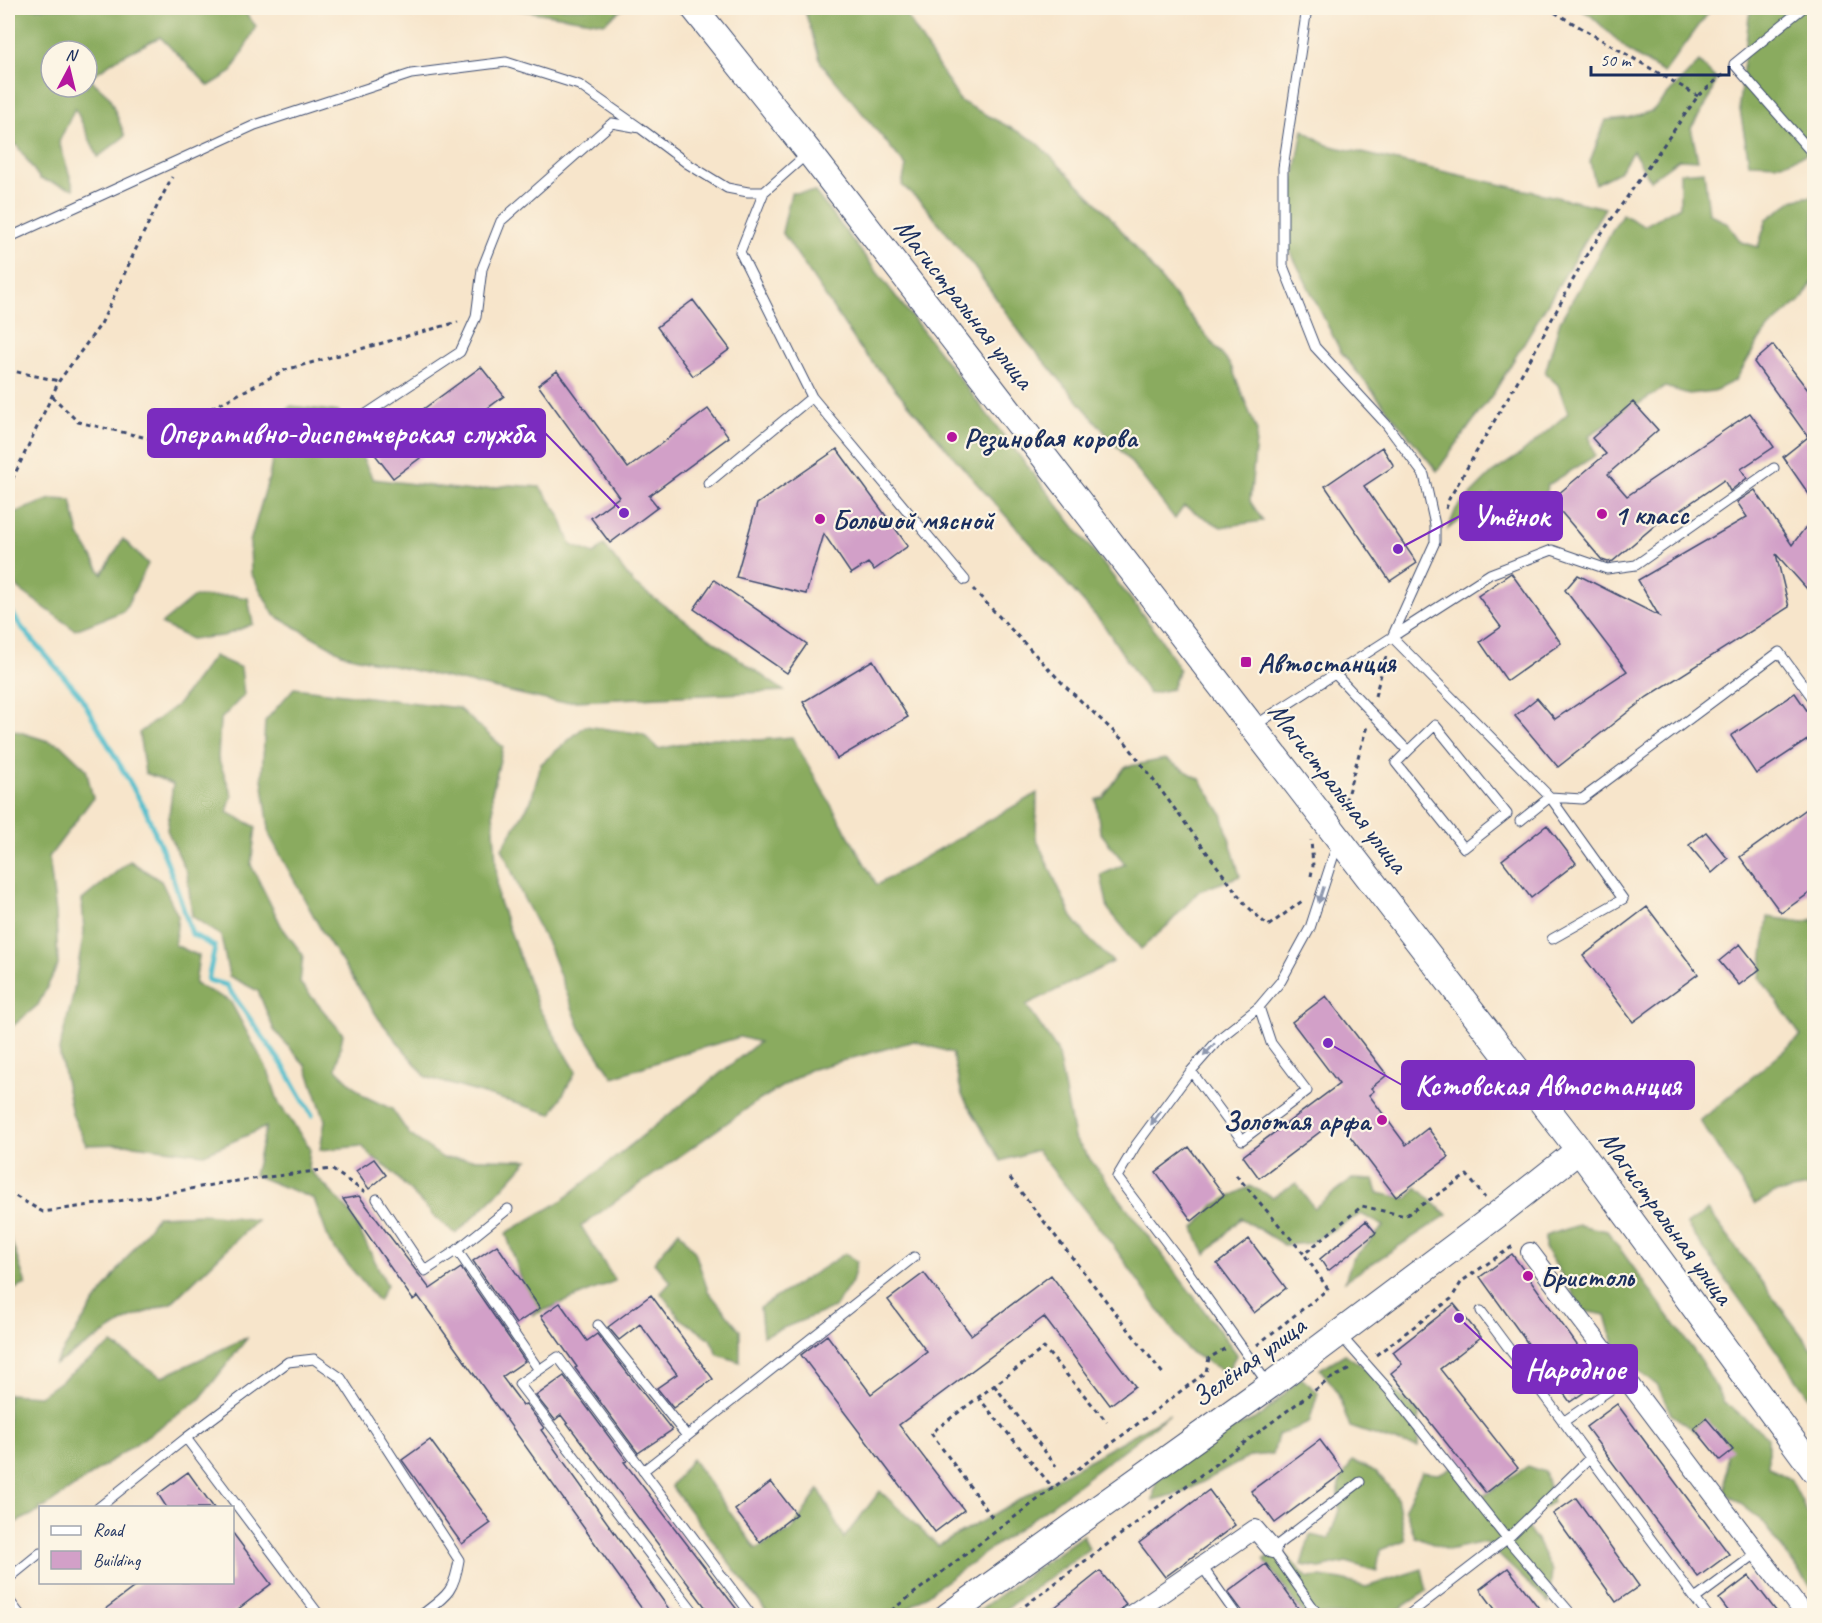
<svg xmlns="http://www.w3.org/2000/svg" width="1822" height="1623" font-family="Caveat,sans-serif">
	<rect width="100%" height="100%" fill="#fcf5e5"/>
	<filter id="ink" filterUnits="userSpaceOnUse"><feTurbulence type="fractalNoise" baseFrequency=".0167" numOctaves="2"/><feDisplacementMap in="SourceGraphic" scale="12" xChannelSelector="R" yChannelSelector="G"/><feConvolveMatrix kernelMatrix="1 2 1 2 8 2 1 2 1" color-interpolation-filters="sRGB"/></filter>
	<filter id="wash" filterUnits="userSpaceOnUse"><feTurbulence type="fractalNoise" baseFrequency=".008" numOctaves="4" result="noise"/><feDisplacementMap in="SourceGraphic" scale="24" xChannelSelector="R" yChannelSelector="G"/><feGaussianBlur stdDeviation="1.35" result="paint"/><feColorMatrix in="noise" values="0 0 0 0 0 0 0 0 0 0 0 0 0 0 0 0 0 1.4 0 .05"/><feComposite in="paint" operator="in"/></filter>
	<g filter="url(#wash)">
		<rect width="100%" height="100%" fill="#f7e5cb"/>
		<path fill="#8aab5f" stroke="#526d5e" stroke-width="1.5" fill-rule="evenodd" d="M8 8H241L256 26 232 72 209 86 160 37 120 57 89 78 109 96 125 136 98 157 75 108 59 142 74 189 40 179 16 144 8 149ZM51 51H87V87H51Z
			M507 8H624L604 23Z
			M804 8H902L960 101 1034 140 1108 214 1231 366 1257 431 1250 501 1263 521 1221 527 1184 506 1175 519 1133 465 1024 338 974 267 924 205 902 185 906 166 821 63Z
			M1577 8H1712L1664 73 1631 53 1589 14Z
			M1753 8H1814V153L1813 151 1782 164 1749 163 1739 104 1749 16Z
			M1699 62 1716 79 1709 100 1691 128 1698 160 1679 159 1650 180 1633 151 1619 172 1595 184 1590 161 1606 120 1627 118 1652 111Z
			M1303 130 1327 145 1605 208 1495 391 1437 471 1341 352 1283 237Z
			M1704 171 1709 213 1728 224 1741 242 1758 247 1767 219 1795 199 1814 196V280L1803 298 1769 328 1758 342 1736 380 1714 391 1689 394 1665 387 1589 435 1595 456 1548 485 1541 530 1493 494 1448 529 1456 509 1492 473 1521 454 1568 413 1558 385 1545 373 1560 321 1622 214 1644 226 1680 206V173Z
			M815 192 1159 636 1179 669 1172 689 1149 694 1103 624 971 477 860 348 782 232 791 193Z
			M291 406 339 412 349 423 355 443 373 479 472 491 510 485 540 487 559 513 571 545 594 554 604 545 634 584 784 691 555 702 345 655 274 615 251 573 250 542 269 477 281 414Z
			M51 499 71 500 79 535 102 574 123 539 148 564 124 611 75 630 19 589 8 574V515Z
			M234 596 248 598 253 624 223 636 191 639 161 624 194 597Z
			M214 656 241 668 244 695 220 720 218 758 232 795 227 812 256 827 251 865 282 927 303 955 300 983 343 1034 336 1069 364 1096 392 1109 409 1134 443 1158 528 1160 495 1196 456 1234 436 1218 388 1168 374 1159 362 1146 320 1150 325 1120 306 1066 274 1030 258 991 229 976 221 936 192 916 187 873 167 830 173 784 145 773 139 733 178 704Z
			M294 688 458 708 503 747 492 793 498 899 539 1009 576 1071 552 1114 426 1077 379 1019 323 933 270 836 262 778 265 721Z
			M585 726 643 734 658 749 713 738 759 740 792 737 877 885 1037 793 1036 838 1072 917 1090 940 1113 962 1026 1005 1057 1050 1074 1138 1237 1354 1226 1373 1187 1350 1115 1248 1037 1150 1001 1161 962 1095 952 1053 914 1041 809 1070 755 1103 581 1226 615 1281 533 1315 506 1233 560 1202 759 1042 740 1037 681 1054 613 1077 580 1028 549 947 522 895 502 848 531 801 541 764Z
			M13 730 61 745 86 769 93 798 49 857 56 913 58 965 38 1005 8 1030V742Z
			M1165 759 1200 779 1222 814 1240 876 1199 891 1168 925 1141 949 1108 909 1101 875 1125 864 1100 832 1096 799 1103 798 1125 767Z
			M130 861 161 881 178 916 175 945 199 956 195 984 230 1001 269 1073 279 1104 310 1148 308 1168 350 1212 387 1285 378 1301 330 1243 314 1199 254 1175 266 1127 204 1154 125 1144 86 1145 72 1114 59 1050 72 1000 84 932 82 900Z
			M1768 917 1803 922 1814 919V1186L1775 1193 1755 1204 1700 1121 1801 1036 1760 978Z
			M1352 1179 1374 1180 1378 1193 1407 1199 1417 1187 1447 1215 1345 1281 1352 1260 1384 1226 1361 1214 1309 1243 1284 1245 1241 1218 1206 1254 1198 1240 1194 1228 1214 1205 1250 1186 1273 1197 1296 1183 1314 1208Z
			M1708 1210 1814 1352V1404L1687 1225Z
			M206 1214 257 1220 171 1303 128 1319 54 1365 93 1305 157 1216Z
			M1579 1225 1607 1231 1699 1358 1724 1402 1768 1437V1466L1791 1480 1809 1516 1814 1519V1591L1759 1518 1725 1492 1727 1454 1671 1414 1658 1386 1617 1355 1606 1315 1584 1311 1545 1248V1236Z
			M8 1231 26 1284 8 1292Z
			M679 1231 695 1252 708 1291 740 1330V1362L718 1355 710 1339 680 1318 661 1293 671 1282 654 1262Z
			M845 1253 857 1261 852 1282 834 1308 763 1336 760 1308C788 1289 817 1273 845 1253Z
			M248 1337 200 1399 45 1507 40 1508V1511L8 1526V1394L40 1396 112 1344 162 1377Z
			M1345 1354 1384 1381 1419 1413 1418 1447 1392 1441 1350 1427 1336 1389 1320 1369Z
			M1301 1378 1318 1392 1309 1423 1278 1435 1273 1454 1251 1456 1184 1492 1153 1500 1156 1481 1229 1431 1261 1416Z
			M1170 1414 1050 1506 899 1615H769L671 1486 692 1459 756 1549 792 1530 819 1489 844 1538 880 1491 938 1546Z
			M1352 1461 1377 1472 1397 1497 1405 1540 1380 1550 1377 1571 1346 1562 1320 1568 1301 1565 1310 1535 1329 1539 1339 1510V1484Z
			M1456 1466 1483 1496 1528 1466 1545 1472 1553 1502 1523 1521 1537 1541 1552 1571 1549 1603 1485 1542 1448 1550 1415 1537 1405 1508 1422 1472 1438 1474Z
			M1083 1535 1089 1549 997 1615 971 1616Z
			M1280 1550 1308 1578 1320 1577 1342 1580 1366 1587 1422 1569 1427 1591 1390 1615H1304L1264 1559Z"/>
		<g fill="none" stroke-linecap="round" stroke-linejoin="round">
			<path stroke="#52becc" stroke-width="5" d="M8 607 22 628 80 695 145 809 168 864 192 934 215 947 208 980 226 985 284 1067 312 1115"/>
		</g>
		<g id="blocks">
			<path fill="#d2a0c8" d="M693 300 730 349 693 376 657 327Z
				M1773 345 1815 399V503L1783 457 1808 437 1754 362Z
				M481 367 504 396 393 478 370 448Z
				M557 371 628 468 708 409 729 437 649 496 658 507 610 543 591 518 619 497 538 385Z
				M1633 402 1658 430 1608 474 1627 496 1750 413 1774 447 1741 469 1747 478 1730 491 1724 480 1660 524 1659 522 1613 561 1608 562 1602 560 1551 500 1606 454 1592 438Z
				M1382 447 1394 466 1364 486 1417 563 1390 581 1325 486Z
				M837 449 908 546 874 570 868 563 851 574 824 534 806 594 736 577 757 504Z
				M1755 490 1792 545 1815 515V598L1776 554 1789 607 1647 697 1558 767 1515 716 1537 698 1555 719 1627 671 1565 590 1578 575 1659 616 1638 580 1747 517 1737 502Z
				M1511 573 1561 643 1507 681 1480 642 1501 627 1478 596Z
				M714 580 807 644 787 673 694 609Z
				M873 660 908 717 837 759 803 702Z
				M1795 693 1815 722V735L1756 774 1731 736Z
				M1815 803V889L1781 913 1740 857Z
				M1547 825 1576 863 1531 898 1502 860Z
				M1706 832 1728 859 1712 873 1689 845Z
				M1647 907 1698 974 1633 1022 1583 956Z
				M1740 944 1760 969 1739 985 1719 961Z
				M1326 996 1387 1075 1371 1088 1374 1091 1369 1095 1406 1145 1428 1128 1449 1157 1396 1197 1337 1119 1259 1178 1243 1156 1339 1084 1292 1022Z
				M1189 1147 1224 1195 1192 1221 1156 1172Z
				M374 1159 386 1175 369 1189 356 1171Z
				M359 1196 430 1289 461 1268 525 1361 502 1377 523 1405 526 1404 544 1428 541 1430 674 1616H647L418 1296 413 1300 343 1199Z
				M1366 1221 1376 1233 1328 1271 1320 1259Z
				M1249 1239 1286 1288 1254 1313 1217 1264Z
				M497 1245 540 1308 516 1324 473 1261Z
				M1512 1254 1602 1380 1570 1402 1480 1277Z
				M924 1273 971 1335 1051 1275 1135 1386 1110 1405 1044 1317 899 1425 964 1510 935 1532 801 1355 827 1335 871 1394 927 1352 888 1300Z
				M651 1295 713 1379 673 1408 657 1388 677 1374 640 1324 619 1340 608 1327Z
				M560 1303 587 1341 597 1334 672 1430 638 1453 575 1368 577 1367 541 1316Z
				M1454 1304 1481 1337 1440 1369 1518 1468 1486 1493 1391 1373 1402 1364 1393 1352Z
				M564 1376 627 1461 624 1462 742 1616H712L561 1415 555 1420 536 1396Z
				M1617 1404 1729 1554 1698 1577 1586 1427Z
				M1706 1418 1733 1450 1720 1460 1694 1428Z
				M430 1440 491 1523 462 1544 402 1460Z
				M1320 1440 1344 1472 1275 1523 1251 1491Z
				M188 1472 214 1508H167L158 1494Z
				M771 1482 796 1514 760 1542 735 1510Z
				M1209 1490 1235 1525 1165 1577 1139 1543Z
				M1576 1498 1639 1586 1616 1602 1553 1514Z
				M232 1532 271 1584 229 1616H96L141 1582H232Z
				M1266 1564 1304 1616H1246L1228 1592Z
				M1508 1568 1545 1616H1500L1480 1589Z
				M1100 1571 1126 1604 1118 1613 1116 1616H1044Z
				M1749 1576 1780 1616H1732L1719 1599Z"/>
		</g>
	</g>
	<g filter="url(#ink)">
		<use href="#blocks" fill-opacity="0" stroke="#3c4a6e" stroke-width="1.5"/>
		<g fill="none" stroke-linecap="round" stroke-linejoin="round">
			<defs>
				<path id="service" d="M1803 8 1734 64 1814 155
					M8 238 255 125 411 74 506 62 579 85 640 128
					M812 397 965 580
					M357 420 460 352 476 317 482 269 501 221 612 123 640 128 688 164 727 188 748 192H764L807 154
					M1774 468 1636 565 1607 569 1552 550 1490 574 1392 637 1550 797 1582 799 1779 652 1814 700
					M708 483 812 397 740 252 764 192
					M1335 674 1408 751 1435 725 1507 814 1464 848 1396 763 1408 751
					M1254 726 1392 637 1435 542V525L1424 475 1386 424 1315 347 1283 266V168L1307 8
					M1520 821 1550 797 1623 899 1552 939
					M1191 1071 1242 1140 1307 1091 1271 1043 1259 1007
					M377 1199 425 1271 457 1250 539 1370
					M457 1250 508 1209
					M1481 1311 1708 1616
					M598 1325 687 1436
					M1341 1336 1389 1390 1507 1539 1590 1458
					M1268 1384 1182 1263 1117 1177 1136 1145 1191 1071 1220 1038 1259 1007 1281 981 1310 928 1338 842
					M1563 1422 1626 1379
					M186 1438 320 1616
					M643 1471 914 1257
					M98 1508 186 1438 288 1362 314 1359 341 1378 459 1560C454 1593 446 1596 420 1616
					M1201 1565 1237 1616
					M8 1579 40 1553
					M8 1599 21 1616
					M1695 1599 1757 1553
					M697 1616 519 1384 558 1357 752 1616
					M1319 1616 1272 1549 1360 1482
					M1407 1616 1507 1539 1573 1616"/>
				<path id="minor" d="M1530 1252 1805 1616
					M1129 1616 1255 1529 1272 1549"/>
				<path id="secondary" d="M694 8 809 152 1579 1150 1814 1470
					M948 1616 1269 1386 1498 1214 1579 1150"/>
			</defs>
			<use href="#service" stroke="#3c4a6e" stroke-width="11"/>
			<use href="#minor" stroke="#3c4a6e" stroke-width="20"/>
			<use href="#secondary" stroke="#3c4a6e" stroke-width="28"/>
			<path stroke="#3c4a6e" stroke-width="3" stroke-dasharray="4.5 4.5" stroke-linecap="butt" d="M1547 8 1698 96
				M8 370 59 381
				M52 396 78 422 152 439 285 370 458 322
				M8 497 12 480 59 381 101 324 142 236 172 177
				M1446 509 1449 499 1532 356 1587 254 1698 96 1726 72
				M973 589 1066 687 1126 743 1245 904 1268 926 1305 899
				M1375 696 1386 656
				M1341 808 1344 806 1367 726
				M1311 876 1313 866 1311 840
				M1236 1175 1304 1254 1362 1206 1405 1216 1467 1175 1485 1198
				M1010 1178 1164 1375
				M8 1192 43 1212 152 1196 222 1183 331 1169 365 1192
				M1257 1345 1328 1289 1304 1254
				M1376 1355 1451 1299 1462 1281 1513 1246
				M994 1385 1056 1466
				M978 1397 1053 1488
				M992 1517 931 1433 1044 1348 1107 1422
				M884 1616 1206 1372 1209 1358 1228 1347
				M1011 1616 1330 1379 1352 1368"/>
			<use href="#service" stroke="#fff" stroke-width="9"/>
			<use href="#minor" stroke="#fff" stroke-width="18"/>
			<use href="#secondary" stroke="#fff" stroke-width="26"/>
		</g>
		<defs><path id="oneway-solid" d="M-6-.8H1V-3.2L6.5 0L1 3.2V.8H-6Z" transform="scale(1.5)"/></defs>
		<g fill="#8d97ae">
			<use href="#oneway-solid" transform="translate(1321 895) rotate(108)"/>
			<use href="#oneway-solid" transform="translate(1209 1050) rotate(131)"/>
			<use href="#oneway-solid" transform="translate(1156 1118) rotate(127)"/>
		</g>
	</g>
	<g fill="#b5179e" stroke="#fcf5e5" stroke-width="2">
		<circle cx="952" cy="437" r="6"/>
		<circle cx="1602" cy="514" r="6"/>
		<circle cx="820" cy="519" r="6"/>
		<rect x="1240" y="656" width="12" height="12" rx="3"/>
		<circle cx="1382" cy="1120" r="6"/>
		<circle cx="1528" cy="1276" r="6"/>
	</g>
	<g text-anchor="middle" stroke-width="4.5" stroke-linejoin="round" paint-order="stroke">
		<g font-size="28" fill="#1b2f5e" stroke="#fcf5e5">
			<text transform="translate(965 303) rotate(52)" y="10">Магистральная улица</text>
			<text transform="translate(1339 787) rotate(52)" y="10">Магистральная улица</text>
			<text transform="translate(1667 1217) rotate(54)" y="10">Магистральная улица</text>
			<text transform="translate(1248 1361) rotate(-36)" y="10">Зелёная улица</text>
		</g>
		<g font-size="28" font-weight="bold" fill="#1b2f5e" stroke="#fcf5e5" text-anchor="start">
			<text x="964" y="447">Резиновая корова</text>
			<text x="1614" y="524">1 класс</text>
			<text x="832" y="529">Большой мясной</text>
			<text x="1258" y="672">Автостанция</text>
			<text x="1370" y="1130" text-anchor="end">Золотая арфа</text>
			<text x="1540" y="1286">Бристоль</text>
		</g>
	</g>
	<path fill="none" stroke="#7b2cbf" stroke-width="2" d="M624 513L545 433M1398 549L1460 516M1328 1043L1402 1085M1459 1318L1513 1369"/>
	<g fill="#7b2cbf" stroke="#fcf5e5" stroke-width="2">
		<circle cx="624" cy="513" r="6"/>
		<circle cx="1398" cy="549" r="6"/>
		<circle cx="1328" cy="1043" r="6"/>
		<circle cx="1459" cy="1318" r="6"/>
	</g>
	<g fill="#7b2cbf" stroke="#7b2cbf" stroke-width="2">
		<rect x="148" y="409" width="397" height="48" rx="6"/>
		<rect x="1460" y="492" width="102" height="48" rx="6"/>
		<rect x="1402" y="1061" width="292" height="48" rx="6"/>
		<rect x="1513" y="1345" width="124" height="48" rx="6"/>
	</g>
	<g font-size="30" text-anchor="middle" font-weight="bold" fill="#fff">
		<text x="346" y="443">Оперативно-диспетчерская служба</text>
		<text x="1511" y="526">Утёнок</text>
		<text x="1548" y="1095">Кстовская Автостанция</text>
		<text x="1575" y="1379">Народное</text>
	</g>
	<rect width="1822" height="1623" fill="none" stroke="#fcf5e5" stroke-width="30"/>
	<rect x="39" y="1506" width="195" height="78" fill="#fcf5e5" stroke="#a2a6af" stroke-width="1.5"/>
	<rect x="51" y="1526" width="30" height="9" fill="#ffffff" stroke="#a2a6af" stroke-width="1.5"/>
	<text x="93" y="1536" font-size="18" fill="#1b2f5e">Road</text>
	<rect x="51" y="1551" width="30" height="18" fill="#d2a0c8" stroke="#a2a6af" stroke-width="1.5"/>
	<text x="93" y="1566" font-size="18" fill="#1b2f5e">Building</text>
	<g transform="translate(69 69) rotate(7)"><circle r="28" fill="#fcf5e5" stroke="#a2a6af" stroke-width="1.5"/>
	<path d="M0-4.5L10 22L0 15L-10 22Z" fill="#b5179e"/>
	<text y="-9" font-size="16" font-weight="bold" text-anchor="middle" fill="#1b2f5e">N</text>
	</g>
	<path d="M1591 66v9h138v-9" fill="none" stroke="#1b2f5e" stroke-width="3"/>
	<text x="1600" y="66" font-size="18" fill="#1b2f5e" stroke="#fcf5e5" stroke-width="4.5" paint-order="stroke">50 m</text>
</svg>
